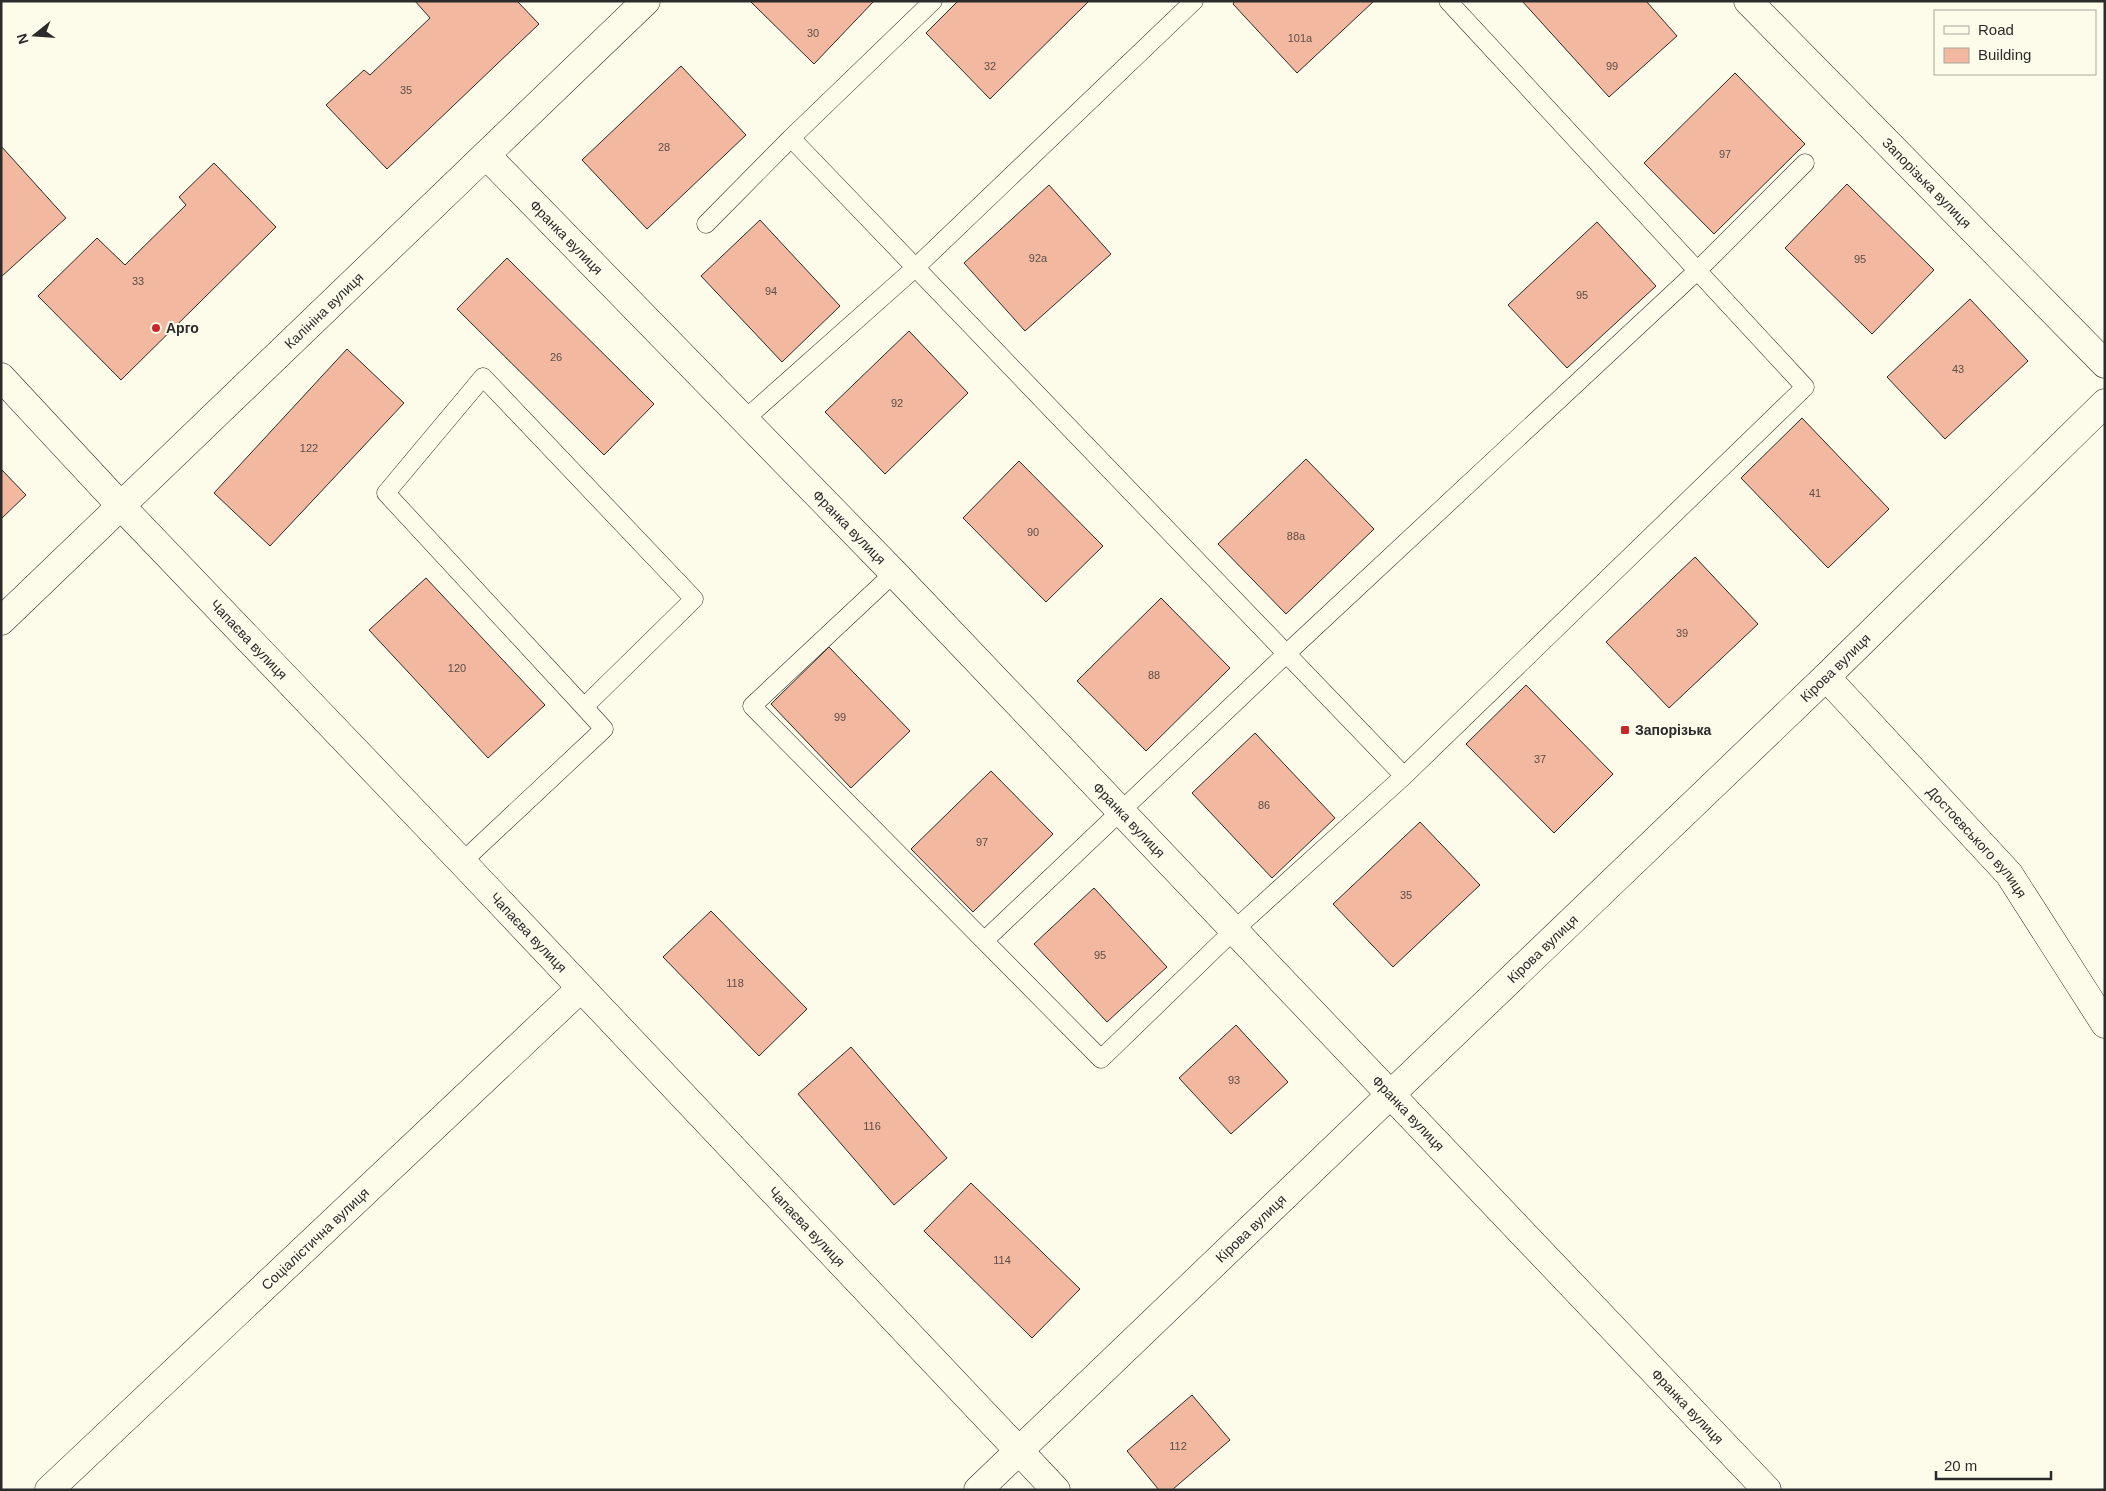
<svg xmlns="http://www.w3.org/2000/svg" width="2106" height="1491" font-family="Helvetica,sans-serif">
	<rect width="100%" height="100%" fill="#fdfbea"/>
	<path fill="#f2b8a0" stroke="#2b2b2b" d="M415 1H517L539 24 387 169 326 105 364 70 370 75 430 18Z
		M750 1H874L814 64Z
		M958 1H1089L990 99 926 33Z
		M1235 1H1374L1297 73 1233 4Z
		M1522 1H1646L1677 36 1609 97Z
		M681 66 746 135 647 229 582 160Z
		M1735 73 1805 144 1714 234 1644 163Z
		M1 146 66 218 1 277Z
		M214 163 276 227 121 380 38 296 97 238 125 265 186 205 179 197Z
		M1847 184 1934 270 1872 334 1785 248Z
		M1049 185 1111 254 1025 331 964 263Z
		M760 220 840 306 782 362 701 276Z
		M1597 222 1656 286 1567 368 1508 305Z
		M507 258 654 404 604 455 457 309Z
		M1970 299 2028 361 1945 439 1887 377Z
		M909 331 968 393 885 474 825 412Z
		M347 349 404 403 270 546 214 493Z
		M1802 418 1889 509 1828 568 1741 478Z
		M1306 459 1374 529 1286 614 1218 544Z
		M1019 461 1103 546 1046 602 963 518Z
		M1 469 26 495 1 519Z
		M1695 557 1758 624 1669 708 1606 642Z
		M426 578 545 705 488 758 369 630Z
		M1161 598 1230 668 1146 751 1077 681Z
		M829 647 910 731 851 788 771 704Z
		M1526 685 1613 774 1554 833 1466 744Z
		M1255 733 1335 818 1272 878 1192 793Z
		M991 771 1053 834 973 912 911 849Z
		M1420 822 1480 885 1393 967 1333 904Z
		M1094 888 1167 967 1107 1022 1034 944Z
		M711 911 807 1009 759 1056 663 957Z
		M1236 1025 1288 1082 1231 1134 1179 1078Z
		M851 1047 947 1158 894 1205 798 1094Z
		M971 1183 1080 1289 1032 1338 924 1231Z
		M1192 1395 1230 1440 1172 1490H1159L1127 1451Z"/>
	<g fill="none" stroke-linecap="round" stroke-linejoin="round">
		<defs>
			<path id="lane" d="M933 1 791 138 1404 776
				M706 224 791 138
				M744 420 915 268 1194 1
				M894 573 752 706 1101 1059 1234 930 1404 776 1805 387 1448 1
				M462 862 604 729 584 707 386 493 483 377 694 599 584 707
				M985 940 1285 655 1697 271 1805 163"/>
			<g id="street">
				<path id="s1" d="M1748 1 2105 364"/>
				<path id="s2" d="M486 155 894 573 1767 1490"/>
				<path id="s3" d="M1 377 121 506 462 862 1056 1490"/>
				<path id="s4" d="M1826 677 2009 874 2105 1024"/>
				<path id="s5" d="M49 1490 581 988"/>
			</g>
			<g id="secondary">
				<path id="s6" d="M1 621 646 1"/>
				<path id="s7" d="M978 1490 1826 677 2105 403"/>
			</g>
		</defs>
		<use href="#lane" stroke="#2b2b2b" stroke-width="19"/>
		<use href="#street" stroke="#2b2b2b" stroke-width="29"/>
		<use href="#secondary" stroke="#2b2b2b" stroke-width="29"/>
		<use href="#lane" stroke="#fdfbea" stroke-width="18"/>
		<use href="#street" stroke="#fdfbea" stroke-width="28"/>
		<use href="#secondary" stroke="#fdfbea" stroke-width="28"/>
	</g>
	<g fill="#c62828" stroke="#fdfbea" stroke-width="2">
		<circle cx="156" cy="328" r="5"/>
		<rect x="1620" y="725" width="10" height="10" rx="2.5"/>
	</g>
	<g text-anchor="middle" stroke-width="4" stroke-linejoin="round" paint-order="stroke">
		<g font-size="11" fill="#5d4e48">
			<text x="813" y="37">30</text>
			<text x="1300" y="42">101а</text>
			<text x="990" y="70">32</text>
			<text x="1612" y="70">99</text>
			<text x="406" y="94">35</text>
			<text x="664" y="151">28</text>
			<text x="1725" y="158">97</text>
			<text x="1038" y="262">92а</text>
			<text x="1860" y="263">95</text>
			<text x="138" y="285">33</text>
			<text x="771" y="295">94</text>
			<text x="1582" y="299">95</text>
			<text x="556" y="361">26</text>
			<text x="1958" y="373">43</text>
			<text x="897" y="407">92</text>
			<text x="309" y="452">122</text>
			<text x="1815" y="497">41</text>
			<text x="1033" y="536">90</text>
			<text x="1296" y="540">88а</text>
			<text x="1682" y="637">39</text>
			<text x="457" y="672">120</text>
			<text x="1154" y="679">88</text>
			<text x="840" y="721">99</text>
			<text x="1540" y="763">37</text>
			<text x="1264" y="809">86</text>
			<text x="982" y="846">97</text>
			<text x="1406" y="899">35</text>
			<text x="1100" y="959">95</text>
			<text x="735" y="987">118</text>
			<text x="1234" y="1084">93</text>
			<text x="872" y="1130">116</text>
			<text x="1002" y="1264">114</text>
			<text x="1178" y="1450">112</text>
		</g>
		<g font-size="14" fill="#2b2b2b" stroke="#fdfbea">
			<text dy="5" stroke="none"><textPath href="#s1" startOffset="255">Запорізька вулиця</textPath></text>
			<text dy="5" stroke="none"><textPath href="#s2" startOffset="115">Франка вулиця</textPath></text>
			<text dy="5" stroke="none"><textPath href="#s6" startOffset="448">Калініна вулиця</textPath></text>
			<text dy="5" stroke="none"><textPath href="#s2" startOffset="520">Франка вулиця</textPath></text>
			<text dy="5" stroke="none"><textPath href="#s3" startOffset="361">Чапаєва вулиця</textPath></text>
			<text dy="5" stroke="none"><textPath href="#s7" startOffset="1188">Кірова вулиця</textPath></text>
			<text dy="5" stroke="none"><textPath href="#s2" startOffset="925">Франка вулиця</textPath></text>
			<text dy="5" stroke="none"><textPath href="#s4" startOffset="224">Достоєвського вулиця</textPath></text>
			<text dy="5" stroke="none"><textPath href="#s3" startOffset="766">Чапаєва вулиця</textPath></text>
			<text dy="5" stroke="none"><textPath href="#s7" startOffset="782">Кірова вулиця</textPath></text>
			<text dy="5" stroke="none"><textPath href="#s2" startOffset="1330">Франка вулиця</textPath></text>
			<text dy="5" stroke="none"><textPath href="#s3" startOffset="1171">Чапаєва вулиця</textPath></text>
			<text dy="5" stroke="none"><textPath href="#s7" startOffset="378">Кірова вулиця</textPath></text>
			<text dy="5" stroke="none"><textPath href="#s5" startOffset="366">Соціалістична вулиця</textPath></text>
			<text dy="5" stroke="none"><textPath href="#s2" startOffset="1735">Франка вулиця</textPath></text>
		</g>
		<g font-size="14" font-weight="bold" fill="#2b2b2b" stroke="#fdfbea" text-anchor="start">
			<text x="166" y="333">Арго</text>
			<text x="1635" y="735">Запорізька</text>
		</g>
	</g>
	<rect width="2106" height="1491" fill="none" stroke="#2b2b2b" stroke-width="5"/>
	<rect x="1934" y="10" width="162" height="65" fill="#fdfbea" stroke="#a9a89e"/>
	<rect x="1944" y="26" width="25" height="8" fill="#fdfbea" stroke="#a9a89e"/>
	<text x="1978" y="35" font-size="15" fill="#2b2b2b">Road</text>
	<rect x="1944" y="48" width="25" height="15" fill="#f2b8a0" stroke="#a9a89e"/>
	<text x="1978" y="60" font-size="15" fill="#2b2b2b">Building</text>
	<g transform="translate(35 35) rotate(253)" stroke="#fdfbea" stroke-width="4" paint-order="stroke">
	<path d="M0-4L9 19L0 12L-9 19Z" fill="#2b2b2b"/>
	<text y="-8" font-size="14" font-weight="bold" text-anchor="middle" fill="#2b2b2b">N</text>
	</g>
	<path d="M1936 1471v8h115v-8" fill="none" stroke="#2b2b2b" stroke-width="2.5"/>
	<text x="1944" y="1471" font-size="15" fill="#2b2b2b" stroke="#fdfbea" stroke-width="4" paint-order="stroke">20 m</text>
</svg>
